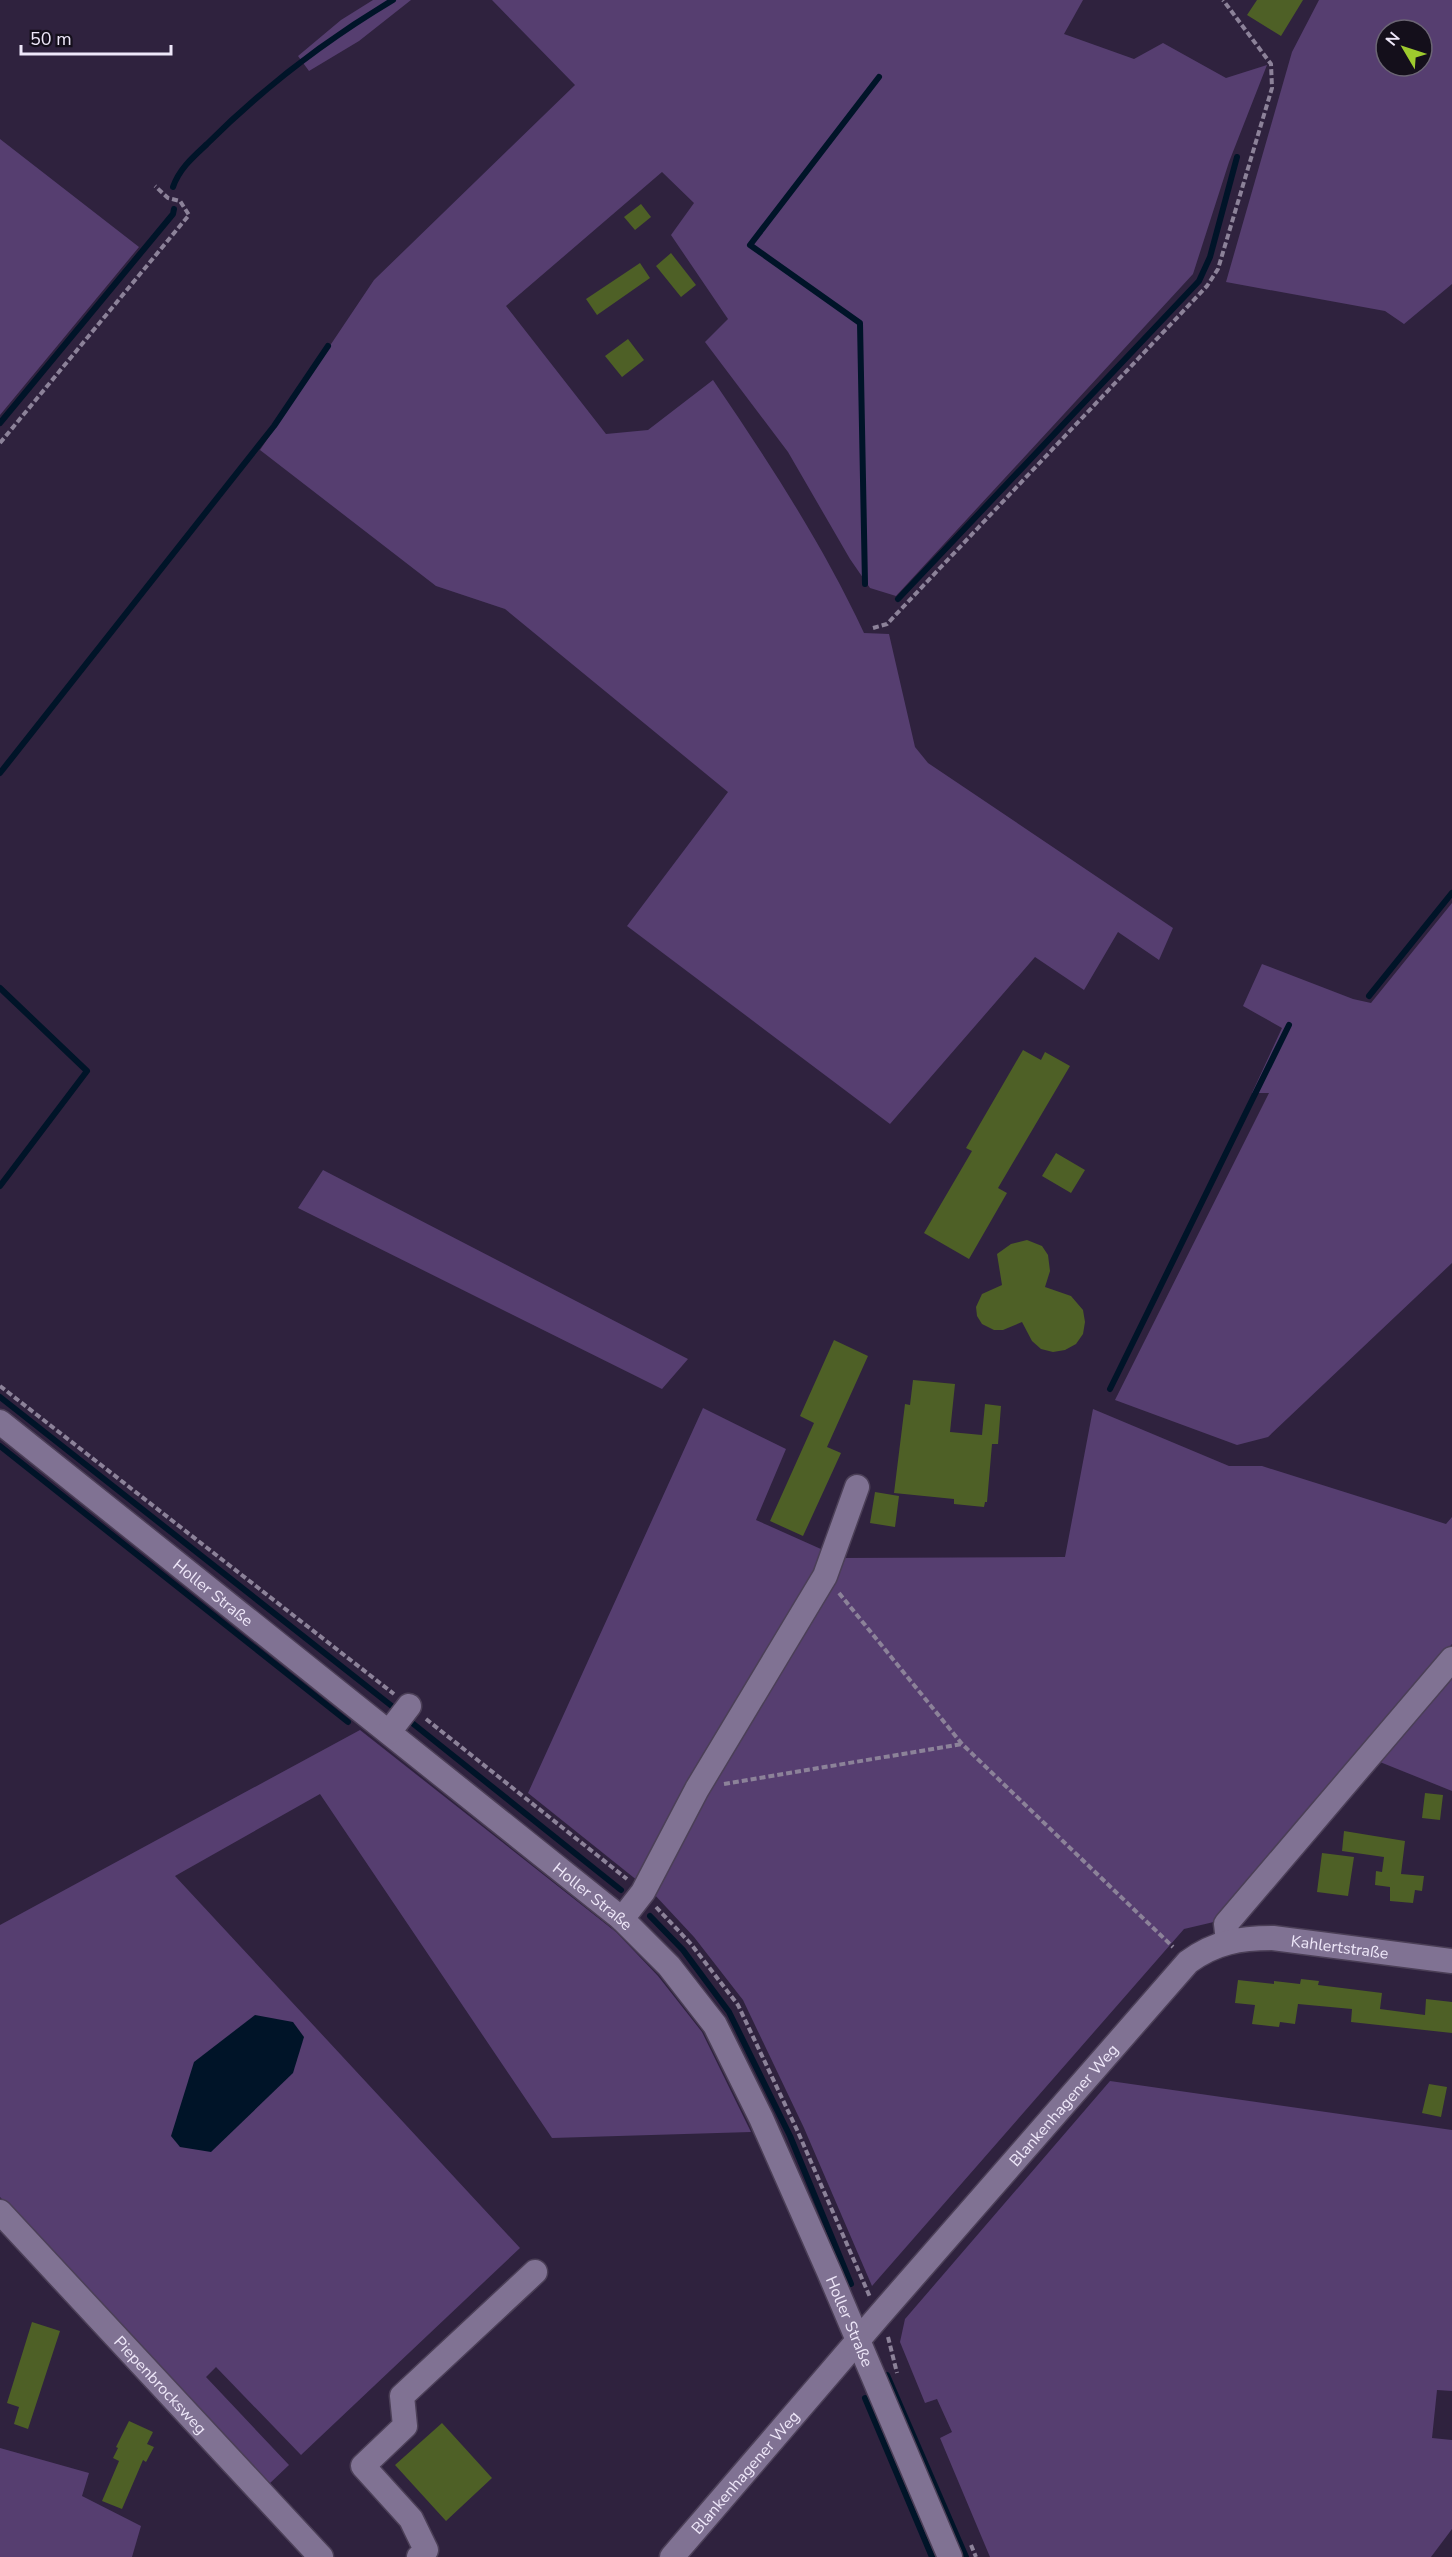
<svg xmlns="http://www.w3.org/2000/svg" width="1452" height="2557" font-family="'Nunito Sans',sans-serif">
	<rect width="100%" height="100%" fill="#2f223e"/>
	<path fill="#563e70" fill-rule="evenodd" d="M373 0H411L359 41 309 71 298 56 341 20Z
		M492 0H1083L1064 34 1134 59 1163 43 1226 78 1267 65 1229 162 1193 274 896 596 870 588 850 559 788 452 705 342 728 319 671 235 694 203 662 172 506 306 606 434 648 430 713 380C768 461 822 543 864 633L889 634 915 747 928 763 1173 928 1159 960 1118 932 1084 990 1035 957 890 1124 627 926 728 792 505 609 436 586 260 450 374 280 575 85Z
		M1319 0H1452V284L1404 324 1385 311 1226 282 1292 52ZM1386 30H1422V66H1386Z
		M0 139 139 247 0 415Z
		M1452 903V1263L1268 1437 1237 1445 1115 1400 1269 1093H1252L1282 1028 1243 1006 1262 964 1353 999 1371 1003Z
		M323 1170 688 1359 662 1389 298 1208Z
		M703 1408 786 1449 756 1520 841 1558 1065 1557 1093 1409 1229 1466H1262L1446 1524 1452 1517V1644L1218 1921 1184 1929 872 2286 804 2128 743 2000 694 1937 653 1893 528 1793Z
		M1452 1679V1791L1380 1762Z
		M360 1730 616 1932 658 1976 702 2032 751 2132 552 2138 320 1794 175 1876 520 2248 301 2455 216 2367 206 2377 289 2465 268 2485 0 2197V1925Z
		M1110 2081 1452 2130V2391L1437 2390 1432 2438 1452 2440V2529L1431 2557H990L940 2438 952 2432 937 2399 925 2403 900 2342 905 2319Z
		M0 2448 89 2473 82 2496 141 2526 132 2557H0Z"/>
	<path fill="#001428" d="M255 2015 293 2022 304 2037 293 2073 211 2152 180 2147 171 2136 194 2062Z"/>
	<g fill="none" stroke-linecap="round" stroke-linejoin="round">
		<path stroke="#001428" stroke-width="6" d="M173 187C179 169 193 157 207 144 262 89 326 40 393 0
			M0 423 173 214 174 209
			M865 584 860 323 750 245 879 77
			M898 599 1199 281 1210 257 1237 157
			M0 773 274 426 328 346
			M0 988 87 1071 0 1186
			M1369 996 1452 893
			M1110 1389 1289 1025
			M0 1397 393 1707
			M0 1446 348 1722
			M411 1722 621 1890
			M650 1916 683 1950 729 2012 790 2136 851 2284
			M887 2375 966 2557
			M865 2398 932 2557"/>
	</g>
	<path fill="#4e6026" d="M1257 0H1303L1281 36 1247 15Z
		M641 204 651 217 635 230 624 217Z
		M671 253 696 285 681 297 656 266Z
		M640 263 650 278 597 315 586 299Z
		M628 339 644 360 622 377 605 356Z
		M1023 1050 1041 1060 1045 1052 1070 1066 998 1188 1007 1193 969 1259 924 1233 972 1151 966 1148Z
		M1056 1153 1085 1170 1071 1193 1042 1176Z
		M1027 1240 1042 1246 1048 1255 1050 1271 1045 1287 1071 1296 1083 1310 1085 1322 1083 1334 1076 1344 1065 1350 1053 1352 1041 1349 1032 1341 1022 1322 1003 1330H994L982 1324 977 1316 976 1307 982 1294 1002 1285 997 1254 1011 1244Z
		M834 1340 868 1356 827 1447 841 1453 803 1536 770 1521 814 1423 800 1416Z
		M913 1380 955 1384 950 1432 982 1435 985 1404 1001 1406 998 1444H992L987 1502H985L984 1507 954 1504V1499L894 1493 905 1404 910 1405Z
		M875 1492 899 1496 895 1527 870 1523Z
		M1425 1793 1443 1795 1440 1820 1422 1818Z
		M1344 1831 1405 1841 1401 1874 1424 1876 1422 1891 1415 1890 1413 1903 1390 1901V1887L1375 1885 1376 1871 1382 1872 1384 1857 1342 1851Z
		M1322 1853 1354 1857 1348 1896 1317 1892Z
		M1301 1979 1319 1981 1318 1985 1382 1993 1380 2009 1425 2015 1426 1999 1452 2002V2033L1351 2022 1352 2009 1298 2004 1295 2024 1280 2022 1279 2027 1252 2024 1255 2005 1235 2003 1238 1980 1274 1984V1981L1300 1984Z
		M1429 2084 1447 2087 1441 2117 1422 2113Z
		M32 2322 60 2331 28 2429 14 2424 19 2407 7 2403Z
		M129 2421 153 2432 147 2444 154 2447 146 2462 143 2460 122 2509 102 2501 119 2461 113 2458 118 2448 116 2447Z
		M442 2423 492 2478 446 2521 395 2465Z"/>
	<g fill="none" stroke-linecap="round" stroke-linejoin="round">
		<defs>
			<g id="minor">
				<path id="s1" d="M0 1422 622 1919 669 1966 715 2025 761 2118 829 2272 950 2557"/>
				<path d="M389 1732 409 1706"/>
				<path d="M622 1919 643 1892 697 1789 825 1576 857 1487"/>
				<path d="M1228 1941 1226 1924 1452 1659"/>
				<path id="s2" d="M0 2212 321 2557"/>
				<path d="M419 2557 426 2550 411 2519 363 2466 405 2426 402 2396 535 2272"/>
				<path id="s3" d="M672 2557 878 2317 1188 1962C1215 1942 1240 1938 1273 1938L1452 1961"/>
			</g>
		</defs>
		<use href="#minor" stroke="#4b3f57" stroke-width="27"/>
		<path stroke="#8c8299" stroke-width="4" stroke-dasharray="6 3" stroke-linecap="butt" d="M0 443 189 215 180 201 168 198 155 186
			M873 628 887 624 1207 286 1218 269 1272 88 1271 64 1223 0
			M0 1386 394 1694
			M839 1593 962 1744 1173 1947
			M426 1719 627 1879
			M724 1784 962 1744
			M656 1907 691 1944 738 2005 798 2132 870 2297
			M888 2337 897 2373
			M971 2545 976 2557"/>
		<use href="#minor" stroke="#807293" stroke-width="24"/>
	</g>
	<g text-anchor="middle" stroke-width="5" stroke-linejoin="round" paint-order="stroke">
		<g font-size="16" fill="#eee7f9" stroke="#140f1b">
			<text dy="6" stroke="none"><textPath href="#s1" startOffset="273">Holler Straße</textPath></text>
			<text dy="6" stroke="none"><textPath href="#s1" startOffset="759">Holler Straße</textPath></text>
			<text dy="6" stroke="none"><textPath href="#s3" startOffset="945">Kahlertstraße</textPath></text>
			<text dy="6" stroke="none"><textPath href="#s3" startOffset="598">Blankenhagener Weg</textPath></text>
			<text dy="6" stroke="none"><textPath href="#s1" startOffset="1263">Holler Straße</textPath></text>
			<text dy="6" stroke="none"><textPath href="#s2" startOffset="236">Piepenbrocksweg</textPath></text>
			<text dy="6" stroke="none"><textPath href="#s3" startOffset="112">Blankenhagener Weg</textPath></text>
		</g>
	</g>
	<g transform="translate(1404 48) rotate(309)"><circle r="28" fill="#140f1b" stroke="#6b6574" stroke-width="1.5"/>
	<path d="M0-4.5L10 22L0 15L-10 22Z" fill="#9eca2e"/>
	<text y="-9" font-size="16" font-weight="bold" text-anchor="middle" fill="#eee7f9">N</text>
	</g>
	<path d="M21 45v9h150v-9" fill="none" stroke="#eee7f9" stroke-width="3"/>
	<text x="30" y="45" font-size="18" fill="#eee7f9" stroke="#140f1b" stroke-width="4.5" paint-order="stroke">50 m</text>
</svg>
